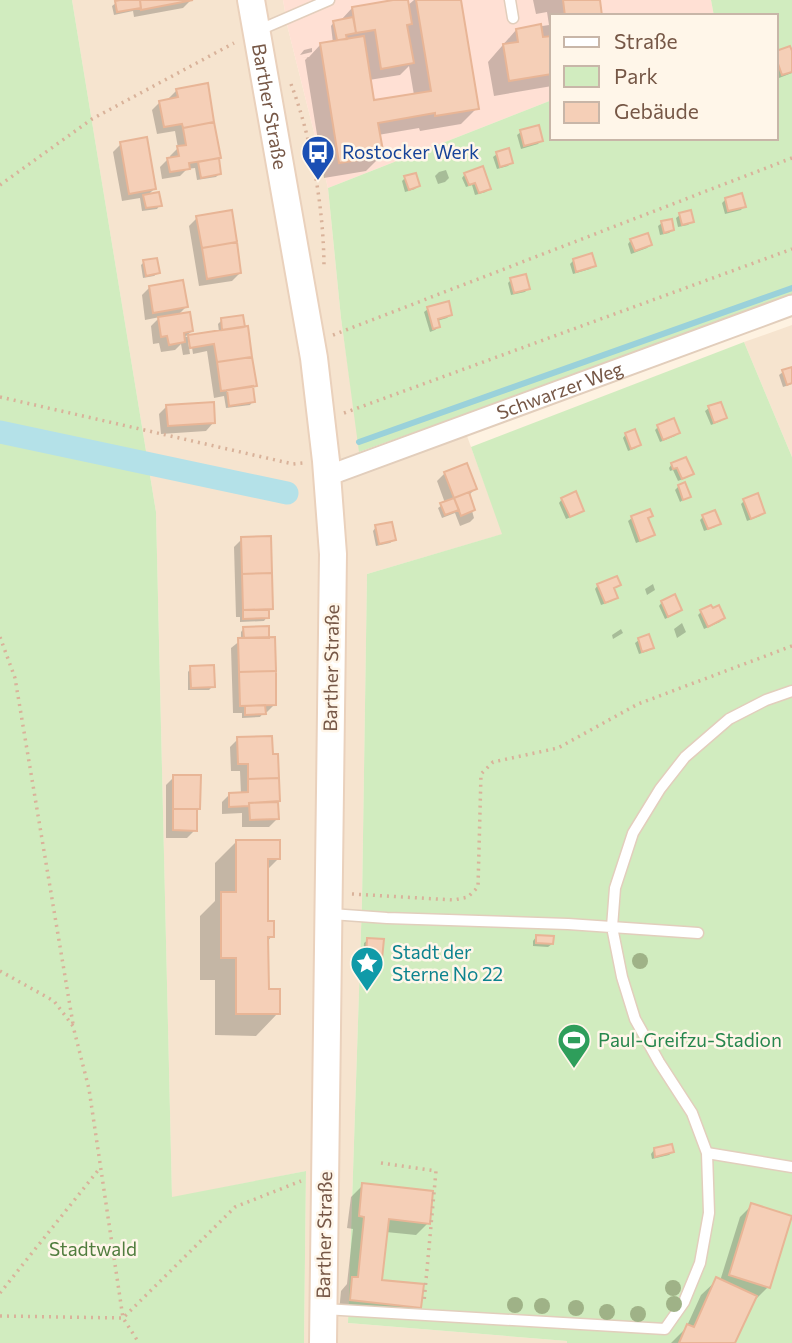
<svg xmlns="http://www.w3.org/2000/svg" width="792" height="1343" font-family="Commissioner,sans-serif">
	<rect width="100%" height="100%" fill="#fef2e1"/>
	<path fill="#f6e4cf" d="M72 0H283L288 29 328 188 341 318 360 452 460 417 503 534 367 574 362 901 348 1323 567 1341V1343H304L306 1171 172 1198 156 512Z
		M792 325V457L744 342Z"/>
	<path fill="#ffe0d4" d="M283 0H711L714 16H552V100L328 188 288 29Z"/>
	<path fill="#d1ecbf" d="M0 0H72L156 512 172 1197 306 1171 304 1343H0Z
		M711 0H792V297L359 452 341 318 328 188 552 100V138H776V16H714Z
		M744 342 792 457V1343H567V1341L348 1323 362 901 367 574 502 534 471 447Z"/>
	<path fill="#0003" fill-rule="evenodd" d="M129 0H191L183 8 134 17 133 11 114 15 112 6 116 3Z
		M403 0H406L407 6 414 0H459L477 108 461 124 420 131 419 128 378 135 382 155 366 171 324 178 305 60 308 57 301 58 309 57 320 45 333 43 331 26 334 22 341 20 352 8ZM409 66 414 95 373 102 369 80 400 75Z
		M533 0H598L600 16H552V86L494 96 488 62 516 30 549 25 547 12 536 14Z
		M312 48V52L300 55 304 50Z
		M776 53 792 57V73L779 78 776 71Z
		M177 90 220 173 216 177 197 180 195 168 187 169 180 176 162 179 160 167 168 159H171L170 156 178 148 175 131 157 134 152 110 160 102 169 101V98Z
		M521 132 541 140 538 144 521 149 517 135Z
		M121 144 154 189 147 196 160 205 157 209 142 211 140 198 122 201 113 152Z
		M497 154 511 162 508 166 497 169 493 157Z
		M446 170 449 178 445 182 438 184 435 176 439 172Z
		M465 174 489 188 486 192 475 195 472 185 466 187 462 178Z
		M405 178 418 185 415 189 405 192 402 181Z
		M725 200 744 206 741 210 725 214 722 203Z
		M680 215 692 221 688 225 678 227 676 218Z
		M197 218 240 273 232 281 199 286 189 226Z
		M662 223 672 230 669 233 660 235 658 226Z
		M631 240 650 245 647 248 631 254 628 244Z
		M574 260 594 266 590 269 573 274 570 264Z
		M144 262 158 273 154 276 143 278 141 265Z
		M511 280 528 288 525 292 511 295 508 283Z
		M150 287 186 307 177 316 192 331 185 337 219 332 218 324 222 320 255 385 251 389 253 401 250 405 226 408 224 396 214 398 207 351 193 354 191 341H188L190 354 183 355 181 344 175 350 161 352 159 343 153 344 151 326 160 317 145 320 142 295Z
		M428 309 451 314 447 318 437 321 438 327 435 330 430 332 424 312Z
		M792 368V384L783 387 779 375 783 372Z
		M167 406 213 423 206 431 161 434 159 414Z
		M709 408 725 418 721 421 711 425 705 411Z
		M658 427 678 433 675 436 660 442 655 430Z
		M626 434 639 444 636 448 628 451 623 438Z
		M672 464 692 474 688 477 678 481 673 470 670 471 669 468Z
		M445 473 475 489 468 496 474 518 470 522 460 526 455 513 442 518 438 508 445 503 437 481Z
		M679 486 689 496 680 502 675 490Z
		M562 499 582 510 578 514 566 519 559 503Z
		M744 501 763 513 760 516 747 521 741 504Z
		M651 516 647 520 653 535 649 538 636 543 628 521 632 518Z
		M703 517 718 524 715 527 704 531 700 520Z
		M376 527 394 540 390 543 376 546 373 531Z
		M242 539 271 609 267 612V617L264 621 240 622V617H236L234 547Z
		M653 584 655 590 647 595 645 589Z
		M598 585H619L612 590 616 597 612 601 601 605 595 589Z
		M662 602 680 610 677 613 665 619 659 606Z
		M701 612 723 618 720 622 704 629 698 615Z
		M682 623 686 632 677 638 674 629Z
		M244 628 275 704 267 712H264L260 717 242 718V713H233L231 648 241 640V632Z
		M621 629 623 633 613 639 612 635Z
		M639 640 652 648 648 651 639 654 635 643Z
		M191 668 213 686 209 690H188V672Z
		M238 739 279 801 276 803 277 819 269 827H242V813L222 814V802L230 794H241L240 771H231L230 747Z
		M174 777 199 808 195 812V830L187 838H166V785Z
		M237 841 278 859 267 870V923L272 936 267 942V991L278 1013 256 1036 215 1035V980H200V916L215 901V863Z
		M536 937 552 944 548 947 533 946V941Z
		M368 940 382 941 380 965 377 969 370 968 371 961H363L364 943Z
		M654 1150 672 1152 669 1155 652 1159 651 1154Z
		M363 1185 428 1223 416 1235 386 1232 380 1282 420 1307 408 1319 339 1312 341 1291 347 1284 353 1229 347 1228 351 1197Z
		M752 1205 768 1287 756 1299 754 1298 734 1343H671L686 1328 701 1295 717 1280 720 1281 740 1217Z"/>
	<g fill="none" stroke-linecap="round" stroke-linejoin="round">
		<path stroke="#9ad1da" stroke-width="6" d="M359 442 792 288"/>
		<path stroke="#b4e1e8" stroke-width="23" d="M0 432 287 493"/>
	</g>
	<path fill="#f5cfb7" stroke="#e8b596" stroke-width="2" d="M120 0H140L141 8 117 12 115 1Z
		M140 0H193L141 10Z
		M393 0H408L412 24 407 25 414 63 381 69 375 30 356 33 352 7Z
		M416 0H461L479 109 435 116V113L378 123 384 156 339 163 320 43 364 36 374 100 431 91Z
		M563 0H600L602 16H565Z
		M353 17 356 33 346 35 347 39 337 40 333 21Z
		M541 24 543 37 552 36V74L509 81 503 44 518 42 516 29Z
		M790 46 792 51V72L782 75 776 58V51Z
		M208 83 214 122 183 128 182 124 164 127 159 101 178 97 176 89Z
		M214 122 221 158 189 163 190 169 170 172 167 158 179 156 177 146 186 145 183 128Z
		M539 125 543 141 524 146 520 130Z
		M147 137 156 189 129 194 120 142Z
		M509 148 513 163 500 167 496 152Z
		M219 158 221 174 201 178 198 162Z
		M483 166 491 189 479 193 475 183 469 185 464 173Z
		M416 173 420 186 409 190 404 176Z
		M159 192 162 206 146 208 143 195Z
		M742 193 746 207 728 211 725 198Z
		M232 210 237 242 202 248 196 216Z
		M691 210 694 222 682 225 679 213Z
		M672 219 674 230 664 233 661 221Z
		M648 233 652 245 635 251 630 239Z
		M237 242 241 273 207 279 202 248Z
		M592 253 596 266 576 272 573 259Z
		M157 258 160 273 146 276 143 260Z
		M526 274 530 289 514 293 510 278Z
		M183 280 188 307 153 313 149 286Z
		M449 301 452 315 438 319 440 327 433 329 427 307Z
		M190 312 193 331 184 333 185 342 169 345 167 336 161 337 158 317Z
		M243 315 245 327 222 330 221 318Z
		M248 326 252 357 217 362 214 344 190 348 188 335Z
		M252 357 257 386 221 391 217 362Z
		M792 367V383L787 385 782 370Z
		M253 386 255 402 229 406 227 390Z
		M214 402 215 423 168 426 166 405Z
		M721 402 727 418 714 423 708 406Z
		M674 418 680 433 663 440 657 425Z
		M635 429 641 445 631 449 625 433Z
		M686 457 694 474 682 479 677 468 673 469 671 463Z
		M467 463 477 489 454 498 444 472Z
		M685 482 691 497 683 500 678 485Z
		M576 491 584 511 570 517 561 498Z
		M469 492 475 510 461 516 454 498Z
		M758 493 765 513 751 519 743 499Z
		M454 498 459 510 445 515 440 503Z
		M650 509 653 516 648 518 655 535 640 541 631 516Z
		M715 510 721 524 708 529 702 515Z
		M392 522 396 540 379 544 375 525Z
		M271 536 272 573 242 574 241 537Z
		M272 573 273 609 243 610 242 574Z
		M617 576 621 585 614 588 618 598 605 603 597 584Z
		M675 594 682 610 668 617 661 601Z
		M711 605 713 608 719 605 725 618 708 627 700 610Z
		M243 610H269V618L243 619Z
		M269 626V638H244L243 627Z
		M649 634 654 648 642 652 638 638Z
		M275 637 276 671 239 672 238 638Z
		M214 665 215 687 191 688 190 666Z
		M276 671V705L240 706 239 672Z
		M265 705 266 714 245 715V706Z
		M272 736 273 754H278L279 778 248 779V764H238L237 737Z
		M173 775H201L200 809H173Z
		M279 778 280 801 249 803V806L229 807V793L248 792V779Z
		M278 802 279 819 250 820 249 803Z
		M173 809H197V831L173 830Z
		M236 840H280V859H268V921H274V937H268L269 989H280V1014H236V958H221V892H236Z
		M536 935 554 936 553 944 536 943Z
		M367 938 384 939 382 959 366 958Z
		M672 1144 674 1152 655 1157 654 1148Z
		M362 1183 433 1191 430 1224 389 1219 382 1280 424 1284 421 1308 350 1300 352 1277H358L364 1217 359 1216Z
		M751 1203 792 1216 770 1288 729 1275Z
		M716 1277 757 1296 735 1343H679L687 1324 694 1327Z"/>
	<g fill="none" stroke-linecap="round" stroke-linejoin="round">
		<defs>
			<path id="lane" d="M510 0 513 18
				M257 31 329 0
				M331 914 387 918 568 924 698 933
				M707 1153 792 1167
				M324 1309 665 1329 684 1302 700 1263 709 1213 707 1153 692 1113 659 1062 635 1019 622 977 612 927 615 888 633 833 660 789 685 757 729 719 766 700 792 691"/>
			<g id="street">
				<path id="s1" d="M327 476 792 305"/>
			</g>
			<g id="secondary">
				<path id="s2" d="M251 0 314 358 326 461 333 554 323 1343"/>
			</g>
		</defs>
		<use href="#lane" stroke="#e2cebc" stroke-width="13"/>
		<use href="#street" stroke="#e2cebc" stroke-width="23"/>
		<use href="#secondary" stroke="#ead1bc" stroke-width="30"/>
		<path stroke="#d9b29a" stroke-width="3.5" stroke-dasharray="2 5" stroke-linecap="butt" d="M291 84C312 139 324 210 324 269
			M0 185 92 119 234 43
			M333 335 792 158
			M0 397 293 464 303 463
			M344 413 792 249
			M0 637 15 678 73 1024
			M352 894 454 900 468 897 478 887 481 774 493 762 558 748 638 704 792 646
			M0 971 54 1001 73 1026 89 1089 123 1318 139 1343
			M381 1163 436 1171 424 1302
			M0 1293 100 1168
			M0 1316 123 1318 235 1207 301 1181"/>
		<use href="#lane" stroke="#fff" stroke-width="10"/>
		<use href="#street" stroke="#fff" stroke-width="19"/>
		<use href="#secondary" stroke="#fff" stroke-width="26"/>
	</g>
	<g fill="#9fb287">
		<circle cx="640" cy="961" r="8"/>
		<circle cx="673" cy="1288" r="8"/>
		<circle cx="674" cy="1304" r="8"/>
		<circle cx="515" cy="1305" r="8"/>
		<circle cx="542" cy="1306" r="8"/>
		<circle cx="576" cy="1308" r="8"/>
		<circle cx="607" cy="1312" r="8"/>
		<circle cx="638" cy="1314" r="8"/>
	</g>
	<defs>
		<symbol id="bus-pin" viewBox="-11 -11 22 30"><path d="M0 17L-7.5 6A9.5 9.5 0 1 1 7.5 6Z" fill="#1a4fb4" stroke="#fff6e9"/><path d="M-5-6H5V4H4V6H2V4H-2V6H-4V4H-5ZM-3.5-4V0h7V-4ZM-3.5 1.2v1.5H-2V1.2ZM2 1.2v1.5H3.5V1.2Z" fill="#fff"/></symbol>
		<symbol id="sight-pin" viewBox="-11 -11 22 30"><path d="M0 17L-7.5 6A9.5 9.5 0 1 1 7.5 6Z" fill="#0f9aa8" stroke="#fff6e9"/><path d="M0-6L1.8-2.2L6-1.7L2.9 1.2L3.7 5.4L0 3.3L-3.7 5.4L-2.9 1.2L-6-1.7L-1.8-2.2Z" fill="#fff"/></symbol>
		<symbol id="stadium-pin" viewBox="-11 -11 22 30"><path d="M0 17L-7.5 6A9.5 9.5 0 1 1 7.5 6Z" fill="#2e9e5b" stroke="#fff6e9"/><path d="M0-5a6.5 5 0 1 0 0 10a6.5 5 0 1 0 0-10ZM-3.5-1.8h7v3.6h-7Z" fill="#fff"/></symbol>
	</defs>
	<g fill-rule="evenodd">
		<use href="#bus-pin" x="299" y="133" width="38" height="52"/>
		<use href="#sight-pin" x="348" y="944" width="38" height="52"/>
		<use href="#stadium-pin" x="555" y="1021" width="38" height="52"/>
	</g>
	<g text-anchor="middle" stroke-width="5" stroke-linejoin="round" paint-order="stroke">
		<g font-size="19" fill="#765746" stroke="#fff6e9">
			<text dy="7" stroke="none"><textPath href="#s2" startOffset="108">Barther Straße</textPath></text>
			<text dy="7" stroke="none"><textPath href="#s1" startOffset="248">Schwarzer Weg</textPath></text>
			<text transform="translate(331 668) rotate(-89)" y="7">Barther Straße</text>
			<text transform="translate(324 1235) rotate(-89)" y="7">Barther Straße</text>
		</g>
		<g font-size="19" fill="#164399" stroke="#fff6e9" text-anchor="start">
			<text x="342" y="159">Rostocker Werk</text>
		</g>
		<g font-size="19" fill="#0d838f" stroke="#fff6e9" text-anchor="start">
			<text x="392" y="959">Stadt der<tspan x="392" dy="22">Sterne No 22</tspan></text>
		</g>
		<g font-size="19" fill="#27864d" stroke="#fff6e9" text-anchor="start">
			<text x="598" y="1047">Paul-Greifzu-Stadion</text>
		</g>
		<g font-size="19" fill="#517d3e" stroke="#fff6e9">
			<text x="93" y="1256">Stadtwald</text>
		</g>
	</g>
	<rect x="550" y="14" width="228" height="126" fill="#fff6e9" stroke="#c8b6a8" stroke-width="2"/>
	<rect x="564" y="37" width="35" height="10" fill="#ffffff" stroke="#c8b6a8" stroke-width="2"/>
	<text x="614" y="49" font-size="21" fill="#765746">Straße</text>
	<rect x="564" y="66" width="35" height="21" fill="#d1ecbf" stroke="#c8b6a8" stroke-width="2"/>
	<text x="614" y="84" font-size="21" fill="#765746">Park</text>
	<rect x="564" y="102" width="35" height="21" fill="#f5cfb7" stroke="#c8b6a8" stroke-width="2"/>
	<text x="614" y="119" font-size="21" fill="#765746">Gebäude</text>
</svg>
